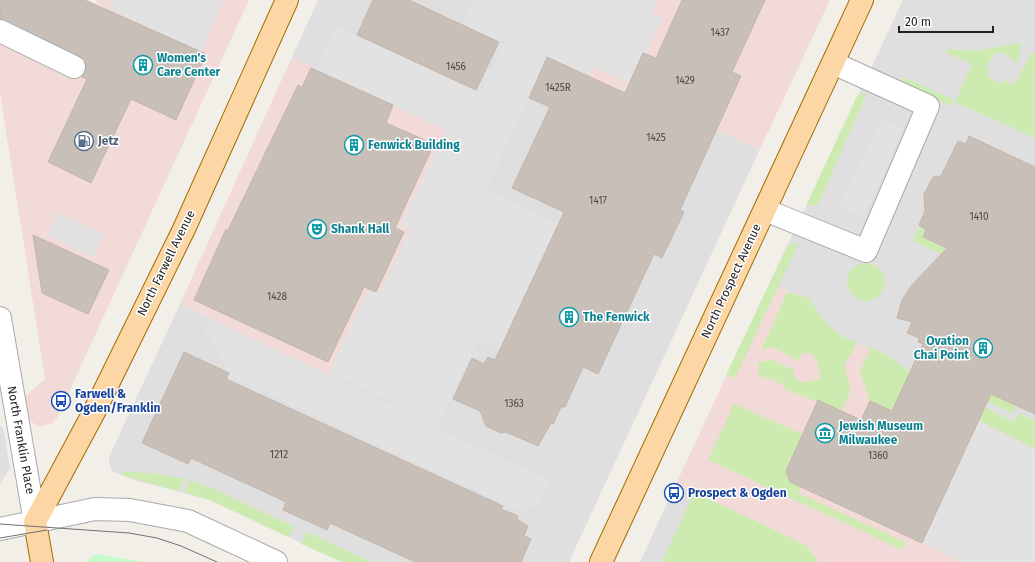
<svg xmlns="http://www.w3.org/2000/svg" width="1035" height="562" font-family="'Fira Sans',sans-serif">
	<rect width="100%" height="100%" fill="#f2efe9"/>
	<path fill="#e0dfdf" d="M318 0H570L588 76 760 149 569 562H342L210 500 137 481 112 471 109 463V457L180 304 209 318 316 70 292 57Z
		M903 0H1035V431L910 372 887 355 844 338 821 319 809 298 769 284Z
		M0 426 3 427 10 468 0 484Z
		M676 484 806 545 819 562H640Z"/>
	<path fill="#f2dad9" d="M97 0H249L57 418 51 424 39 427 29 420 23 398 45 379 0 93V37L79 76 110 11 96 3Z
		M570 0H830L760 149 588 76Z
		M292 57 446 129 401 225 410 229 380 294 369 289 328 375 180 304Z
		M769 284 809 298 821 319 844 338 887 355 910 372 1035 431V562H819L806 545 676 484Z"/>
	<path fill="#cdebb0" d="M1021 43 1020 55 1015 65 1013 60 1004 53 995 54 986 66 990 68 987 77 1002 84 1004 80 1014 85 1030 55 1035 51V138L955 102 972 64 946 52 947 49 976 51Z
		M904 77 954 100 951 106 902 83Z
		M867 93 818 205 806 206 857 96Z
		M920 226 926 229 923 237 1002 273 999 281 913 241Z
		M799 243 735 378 726 375 788 245Z
		M847 282a19 19 0 1 1 38 0a19 19 0 1 1-38 0Z
		M787 292 809 298C822 317 833 337 857 342L844 366 851 391 841 411 785 389 782 384 759 375 758 369 759 362 772 360 794 370V377L801 382 816 380 820 377 818 363 811 353H802L798 361 773 347 761 350Z
		M871 347 887 355 910 372 892 411 870 401 860 371Z
		M957 378 1016 405 1012 413 953 385Z
		M734 404 803 434 786 471 790 482 801 487 798 493 903 541 906 544 905 547 901 549 708 460Z
		M985 407 1014 422 1019 413 1035 421V449L979 421Z
		M122 471 161 474 185 479 179 490H174L122 475Z
		M190 481 212 488 295 527 288 537 210 500 184 492Z
		M694 492 806 545 819 562H662Z
		M307 532 371 562H342L301 544Z"/>
	<path fill="#c8facc" d="M96 554 145 562H86Z"/>
	<path fill="#e2e2e2" d="M114 0H224L201 52 110 10Z
		M474 0H658L652 13 662 18 646 54 643 53 629 83 593 67 588 76 547 58 486 190 558 223 500 349 478 340 436 427 549 481 537 504 522 512 232 377 204 330 209 318 395 407 397 404 329 373 369 289 380 294 410 229 401 225 446 130 316 70 337 26 481 92 506 39 501 36 499 42 462 25Z
		M881 120 903 130 862 217 840 207Z
		M58 213 104 234 94 257 47 235Z
		M979 421 1035 449V562H962L922 543Z"/>
	<path fill="#c7bfb8" stroke="#c4b6ab" d="M0 0H85L206 54 176 120 131 99 91 183 48 162 87 79 82 77 86 67 85 60 79 56 0 19Z
		M373 0H409L499 42 476 90 357 35Z
		M682 0H765L732 72 741 76 680 210 684 212 662 258 654 254 598 374 583 367 565 407H561L553 424 551 423 538 446 506 432 501 433 486 426 480 411 453 399 472 358 484 364 488 357 495 360 564 212 512 188 550 107 529 98 547 57 625 93 643 53 656 58Z
		M311 68 393 105 386 123 434 144 395 228 404 232 376 292 364 287 328 362 194 300 226 229 228 230 298 85 302 87Z
		M969 136 1035 167V414L991 394 922 543 790 482 786 471 818 400 861 420 870 401 892 411 923 344 918 342 919 338 907 333 912 322 897 318 902 300 911 286 947 248 923 237 926 230 919 225 925 211 924 194 933 177 941 176 958 141 966 144Z
		M33 235 109 270 88 314 42 293Z
		M184 352 229 373 226 379 503 506 501 509 518 516 517 519 528 526 524 536 531 539 521 562H415L330 523 327 530 283 510 286 502 191 458 188 464 142 443Z"/>
	<g fill="none" stroke-linecap="round" stroke-linejoin="round">
		<defs>
			<path id="minor" d="M0 31 74 67
				M765 210 866 251 928 106 833 63
				M0 318 35 522
				M0 529 95 509 130 510 188 521 276 562"/>
			<path id="major" d="M42 562 35 522 94 412 184 229 287 0
				M601 562 862 0"/>
		</defs>
		<use href="#minor" stroke="#a9a9a9" stroke-width="24"/>
		<use href="#major" stroke="#a06b00" stroke-width="24"/>
		<use href="#minor" stroke="#fff" stroke-width="22"/>
		<use href="#major" stroke="#fcd6a4" stroke-width="22"/>
		<path stroke="#707070" stroke-width="1" d="M0 524 129 533 157 538 181 546 217 562
			M0 538 47 530"/>
	</g>
	<defs>
		<symbol id="building-ring" viewBox="-11 -11 22 22"><circle r="9.5" fill="#fff" stroke="#0f9aa8" stroke-width="1.5"/><path d="M-4-6H4V6H1V3H-1V6H-4ZM-2.5-4.3h1.7v1.8h-1.7ZM.8-4.3h1.7v1.8H.8ZM-2.5-1h1.7V.8h-1.7ZM.8-1h1.7V.8H.8Z" fill="#0f9aa8"/></symbol>
		<symbol id="fuel-ring" viewBox="-11 -11 22 22"><circle r="9.5" fill="#fff" stroke="#5c6f8a" stroke-width="1.5"/><path d="M-5.5-6h7V0h2V4h1.3V-2.5L3-4.5l.8-.8L6-3V5H2.5V1h-1V6h-7ZM-4.2-4.7v3.2H.2V-4.7Z" fill="#5c6f8a"/></symbol>
		<symbol id="theatre-ring" viewBox="-11 -11 22 22"><circle r="9.5" fill="#fff" stroke="#0f9aa8" stroke-width="1.5"/><path d="M-5-5.5Q0-4 5-5.5V0Q5 5 0 6Q-5 5-5 0ZM-3.3-2.5H-1v1.5H-3.3ZM1-2.5H3.3v1.5H1ZM-2.8 1Q0 5.5 2.8 1Z" fill="#0f9aa8"/></symbol>
		<symbol id="bus-ring" viewBox="-11 -11 22 22"><circle r="9.5" fill="#fff" stroke="#1a4fb4" stroke-width="1.5"/><path d="M-5-6H5V4H4V6H2V4H-2V6H-4V4H-5ZM-3.5-4V0h7V-4ZM-3.5 1.2v1.5H-2V1.2ZM2 1.2v1.5H3.5V1.2Z" fill="#1a4fb4"/></symbol>
		<symbol id="museum-ring" viewBox="-11 -11 22 22"><circle r="9.5" fill="#fff" stroke="#0f9aa8" stroke-width="1.5"/><path d="M0-6L6-3V-2H-6V-3ZM-5-1h2V3h-2ZM-1-1h2V3h-2ZM3-1h2V3H3ZM-6 4H6V6H-6Z" fill="#0f9aa8"/></symbol>
	</defs>
	<g fill-rule="evenodd">
		<use href="#building-ring" x="132" y="54" width="22" height="22"/>
		<use href="#fuel-ring" x="73" y="130" width="22" height="22"/>
		<use href="#building-ring" x="343" y="134" width="22" height="22"/>
		<use href="#theatre-ring" x="306" y="218" width="22" height="22"/>
		<use href="#building-ring" x="558" y="306" width="22" height="22"/>
		<use href="#building-ring" x="972" y="337" width="22" height="22"/>
		<use href="#bus-ring" x="50" y="390" width="22" height="22"/>
		<use href="#museum-ring" x="814" y="422" width="22" height="22"/>
		<use href="#bus-ring" x="663" y="482" width="22" height="22"/>
	</g>
	<g text-anchor="middle" stroke-width="3" stroke-linejoin="round" paint-order="stroke">
		<g font-size="10" fill="#4b4948">
			<text x="720" y="36">1437</text>
			<text x="456" y="70">1456</text>
			<text x="685" y="84">1429</text>
			<text x="558" y="91">1425R</text>
			<text x="656" y="141">1425</text>
			<text x="598" y="204">1417</text>
			<text x="979" y="220">1410</text>
			<text x="277" y="300">1428</text>
			<text x="514" y="407">1363</text>
			<text x="279" y="458">1212</text>
			<text x="878" y="459">1360</text>
		</g>
		<g font-size="12" font-weight="bold" fill="#0d838f" stroke="#fff" text-anchor="start">
			<text x="157" y="62">Women's<tspan x="157" dy="14">Care Center</tspan></text>
			<text x="368" y="149">Fenwick Building</text>
			<text x="331" y="233">Shank Hall</text>
			<text x="583" y="321">The Fenwick</text>
			<text x="969" y="345" text-anchor="end">Ovation<tspan x="969" dy="14">Chai Point</tspan></text>
			<text x="839" y="430">Jewish Museum<tspan x="839" dy="14">Milwaukee</tspan></text>
		</g>
		<g font-size="12" font-weight="bold" fill="#4e5e75" stroke="#fff" text-anchor="start">
			<text x="98" y="145">Jetz</text>
		</g>
		<g font-size="12" fill="#222" stroke="#fff">
			<text transform="translate(166 263) rotate(-64)" y="4">North Farwell Avenue</text>
			<text transform="translate(731 281) rotate(-65)" y="4">North Prospect Avenue</text>
			<text transform="translate(21 440) rotate(80)" y="4">North Franklin Place</text>
		</g>
		<g font-size="12" font-weight="bold" fill="#164399" stroke="#fff" text-anchor="start">
			<text x="75" y="398">Farwell &amp;<tspan x="75" dy="14">Ogden/Franklin</tspan></text>
			<text x="688" y="497">Prospect &amp; Ogden</text>
		</g>
	</g>
	<path d="M899 26v6h94v-6" fill="none" stroke="#222222" stroke-width="2"/>
	<text x="905" y="26" font-size="12" fill="#222222" stroke="#ffffff" stroke-width="3" paint-order="stroke">20 m</text>
</svg>
